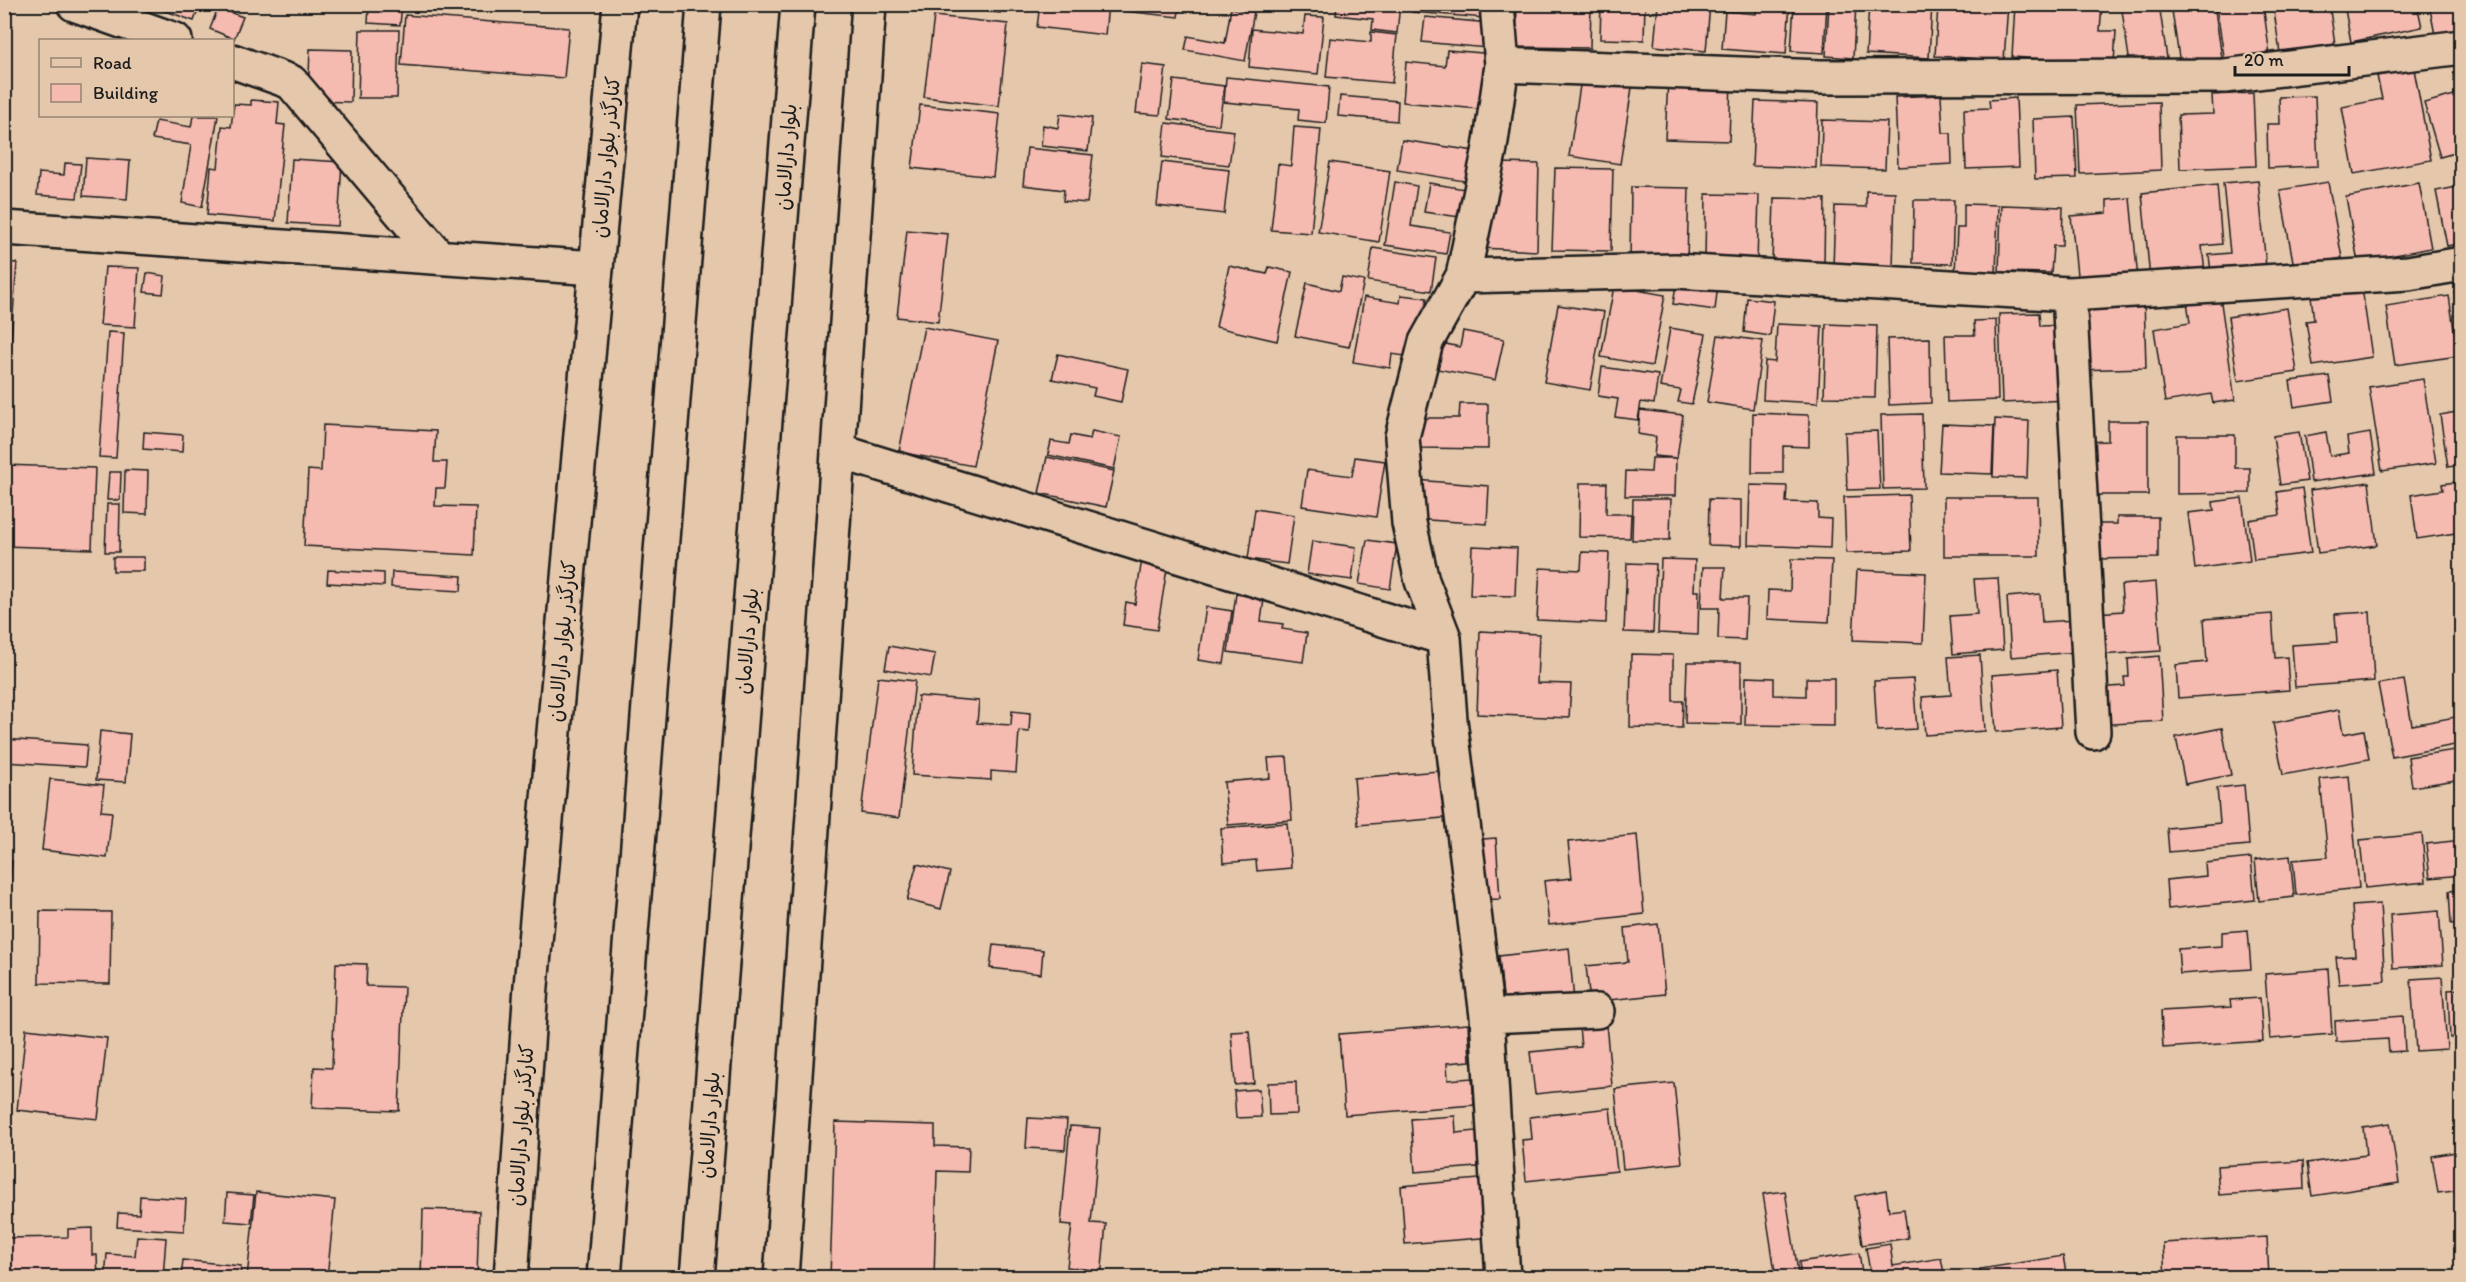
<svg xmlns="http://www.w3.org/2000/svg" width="2466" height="1282" font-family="Itim,'Playpen Sans Arabic',sans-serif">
	<rect width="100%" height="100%" fill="#e5c8ac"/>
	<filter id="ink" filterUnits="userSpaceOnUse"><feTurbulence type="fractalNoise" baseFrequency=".0167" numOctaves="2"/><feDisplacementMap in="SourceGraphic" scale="12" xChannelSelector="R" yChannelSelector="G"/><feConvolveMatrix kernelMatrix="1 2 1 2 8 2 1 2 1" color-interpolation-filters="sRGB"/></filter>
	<g filter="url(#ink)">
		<path fill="#f5bab0" stroke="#1c1c1c" stroke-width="1.5" d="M146 4H200L194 21Z
			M369 4H402L400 25 368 23Z
			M925 4H1001L1000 13Z
			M1040 4H1108L1105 35 1037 27Z
			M1126 4H1180L1178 17 1125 11Z
			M1337 4H1400L1397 33 1372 30 1373 19 1336 15Z
			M1412 4H1486L1485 18 1412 12Z
			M1517 4H1591L1590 48 1516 47Z
			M1601 4H1645L1644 40 1600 39Z
			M1658 4H1710L1706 51 1654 46Z
			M1757 4H1790L1786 54 1722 49 1725 11 1756 14Z
			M1794 4H1827L1824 53 1791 51Z
			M1829 4H1856L1853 58 1826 56Z
			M1869 4H1932L1929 58 1866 54Z
			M1938 4H2008L2004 60 1935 56Z
			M2015 4H2102L2100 31H2116L2114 63 2012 57Z
			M2121 4H2159L2168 65 2131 71Z
			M2171 4H2214L2222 58 2180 64Z
			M2216 4H2263L2270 56 2225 63Z
			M2273 4H2329L2335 44 2280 53Z
			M2344 4H2417L2422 27 2351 42Z
			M2429 4H2462V29L2435 35Z
			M218 8 243 17 234 39 210 29Z
			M1231 8 1254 12 1245 61 1185 50 1188 36 1225 43Z
			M405 15 569 28 564 78 401 65Z
			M934 16 1008 24 999 106 924 97Z
			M1305 16 1324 17 1318 74 1249 67 1252 29 1303 34Z
			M1425 17 1489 23 1487 48 1422 42Z
			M360 30H399L397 98H358Z
			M1371 32 1397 35 1392 83 1326 77 1330 38 1371 42Z
			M310 49 352 50 351 102 308 101Z
			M1447 50 1494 54 1489 110 1403 102 1406 62 1445 66Z
			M1142 64 1166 67 1160 115 1136 113Z
			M2414 69 2431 160 2354 174 2342 107 2382 99 2377 76Z
			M1582 73 1633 81 1620 164 1569 156Z
			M1226 77 1329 87 1326 123 1298 120 1299 109 1224 102Z
			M1668 79 1731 81 1729 141 1665 139Z
			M1174 80 1224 86 1219 125 1169 119Z
			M2253 93 2256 166 2180 169 2178 115 2213 114 2212 95Z
			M2462 93V151L2440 157 2424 103Z
			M1941 95 1943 133H1951L1952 164 1898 167 1895 97Z
			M1340 96 1398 101 1397 121 1338 116Z
			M2315 96 2318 166 2268 168 2267 124H2280L2279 97Z
			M2016 98 2019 167 1966 169 1964 109 1990 108 1989 100Z
			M251 100 279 102 277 124 285 125 275 221 207 215 211 167 218 168 222 126 231 127 234 104 251 105Z
			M1755 101 1818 103 1816 168 1752 166Z
			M2159 102 2161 170 2080 174 2077 105Z
			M920 105 1000 114 993 177 912 168Z
			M1060 114 1092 118 1088 151 1041 146 1043 125 1058 128Z
			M193 116H218L202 207 182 203 191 145 152 139 156 121 191 127Z
			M2074 117 2077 178 2035 179 2033 119Z
			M1822 120 1887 122 1885 169 1821 167Z
			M1166 123 1234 131 1229 165 1162 157Z
			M1294 127 1321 129 1311 233 1271 230 1278 164 1291 166Z
			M1402 140 1481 152 1476 183 1397 170Z
			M1027 148 1093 155 1087 203 1063 201 1064 190 1023 185Z
			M86 158 130 161 127 199 83 196Z
			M292 159 342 162 338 226 288 223Z
			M1162 162 1229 170 1224 214 1157 206Z
			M1330 162 1390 171 1379 242 1318 232Z
			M65 163 81 164 77 198 37 195 39 173 64 175Z
			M1500 163 1539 164 1537 251 1481 248Z
			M1555 168 1613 169 1611 251 1552 250Z
			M2258 180 2266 267 2211 273 2209 255 2230 253 2223 183Z
			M1395 182 1417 186 1411 226 1450 232 1446 254 1385 245Z
			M2328 182 2342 258 2294 267 2280 190Z
			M1429 183 1471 190 1467 218 1424 212Z
			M2419 183 2431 248 2358 262 2346 197Z
			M2217 185 2222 244 2202 246 2205 273 2150 279 2142 193Z
			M2462 186V243L2447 246 2436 191Z
			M1631 187 1689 188 1687 260 1630 259Z
			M1866 191 1895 192 1893 269 1833 268 1835 206 1866 207Z
			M1706 194 1759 195 1757 263 1705 262Z
			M1774 198 1825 199 1824 265 1772 264Z
			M2130 198 2138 279 2078 285 2071 216 2107 213V200Z
			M1914 200H1954L1952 264 1913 263Z
			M1964 204 1998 205 1996 275 1955 274 1957 228H1964Z
			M2001 205 2063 207 2062 246H2053L2051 273 1999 272Z
			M907 230 948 234 938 322 897 317Z
			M1373 248 1436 258 1431 291 1368 281Z
			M4 262 17 263 10 352H4Z
			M1229 266 1267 274 1269 267 1292 272 1277 341 1216 327Z
			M105 267 139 268 135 327 100 325Z
			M147 273 165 276 163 294 144 292Z
			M1342 277 1364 281 1349 347 1295 336 1307 283 1339 291Z
			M1677 278 1718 284 1715 310 1673 304Z
			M1614 286 1665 295 1652 366 1601 357Z
			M2362 288 2372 357 2313 366 2306 321 2314 320 2311 296Z
			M2462 291V342L2454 292Z
			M1401 295 1427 298 1418 358 1392 354 1390 368 1353 362 1364 297 1400 303Z
			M2220 296 2235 400 2213 403 2211 394 2165 402 2154 329 2190 323 2187 301Z
			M2449 296 2458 356 2395 365 2386 306Z
			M2144 297 2146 368 2075 370 2073 299Z
			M1747 298 1774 301 1770 336 1744 332Z
			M1558 305 1604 312 1590 390 1544 382Z
			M2287 308 2297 372 2238 381 2228 317Z
			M2039 313 2040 326 2066 325 2068 400 2002 403 1999 314Z
			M1996 320 1998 400 1947 402 1945 335H1975L1974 321Z
			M1777 324 1822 326 1818 403 1763 400 1765 361 1775 362Z
			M1826 324 1877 326 1875 398 1824 397Z
			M924 327 998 341 973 466 899 452Z
			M1670 328 1706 334 1692 404 1678 402 1681 390 1660 387Z
			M1463 331 1504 339 1495 380 1432 368 1437 342 1460 347Z
			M108 332 124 333 116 458 99 457Z
			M1718 335 1763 341 1753 409 1707 402Z
			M1930 338 1931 403 1889 405 1887 339Z
			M1058 354 1128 369 1121 402 1093 396 1095 388 1052 379Z
			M1602 367 1658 375 1654 404 1641 402 1638 420 1615 417 1618 399 1598 396Z
			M2329 376 2333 401 2294 407 2290 381Z
			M2423 379 2436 463 2382 471 2369 387Z
			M1460 404H1488V449L1420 448 1421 418H1459Z
			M1640 410 1683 415 1677 458 1654 456 1656 437 1638 434Z
			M2462 411V465L2448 467 2440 415Z
			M1753 413 1809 415V447L1783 446V473H1752Z
			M1922 414 1924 488 1883 489 1881 415Z
			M1995 419 2029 421 2027 478 1993 477Z
			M2108 421H2148V495H2086V442L2108 441Z
			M1942 424 1994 426 1992 474 1939 472Z
			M323 425 436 431 434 462H447L445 488H436L435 506 476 507 474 555 304 546 308 470 321 471Z
			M1092 431 1121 437 1114 469 1048 455 1051 441 1069 444 1071 435 1090 439Z
			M1877 431 1880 489 1847 490 1845 432Z
			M144 432 183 435 182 452 143 449Z
			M2299 432 2307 481 2280 485 2273 436Z
			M2326 432 2330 456 2349 453 2347 437 2370 433 2376 473 2311 482 2305 436Z
			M2177 435H2235V468H2250V493L2177 494Z
			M1047 457 1114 471 1106 507 1039 493Z
			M1355 457 1385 461 1376 517 1302 506 1307 470 1352 476Z
			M1652 458H1676L1675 496H1625L1626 471 1651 472Z
			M4 465 95 468 92 549 4 546Z
			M125 470 148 471 147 514 124 513Z
			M109 472H121L120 500H107Z
			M1416 480 1489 486 1487 524 1414 519Z
			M2462 481V532L2417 539 2411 495 2443 490 2442 484Z
			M2369 482 2377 545 2318 553 2310 490Z
			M1580 483H1607L1606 514H1631L1630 538 1579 537Z
			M1750 485 1787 486 1786 502 1818 503V518L1831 519 1830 548 1748 545Z
			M2302 488 2311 553 2254 560 2249 520 2280 515 2277 492Z
			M1909 495 1911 551 1846 553 1844 497Z
			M1944 497H2038L2039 556H1944Z
			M2242 498 2250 561 2195 569 2188 513 2214 510 2213 502Z
			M1633 499H1671L1670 540H1632Z
			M1709 499 1741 500V546L1708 545Z
			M107 504H120L119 552H105Z
			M1255 509 1294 515 1287 564 1248 559Z
			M2117 517H2158V558L2090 559V524H2117Z
			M1367 540 1397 544 1390 589 1359 584Z
			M1312 541 1356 547 1352 580 1307 574Z
			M1472 546 1517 548 1515 596 1470 595Z
			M1582 552 1609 553 1606 623 1537 620 1540 568 1581 570Z
			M113 557H144V571H113Z
			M1142 559 1168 563 1157 630 1123 625 1126 602 1135 604Z
			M1661 559 1695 560 1694 591H1699L1698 635 1658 633Z
			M1791 559 1832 560 1829 622 1767 619 1768 590 1790 591Z
			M1627 563 1656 564 1653 633 1624 632Z
			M1703 567H1725L1723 598H1747L1745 640 1718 639 1719 608H1701Z
			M328 570 384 573V586L327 583Z
			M1857 570 1926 573 1923 643 1853 640Z
			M392 572 462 576 461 591 391 587Z
			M1998 578 2003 650 1953 654 1950 616 1977 614 1974 579Z
			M2156 582 2161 651 2099 655 2096 613 2123 611 2121 585Z
			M1236 594 1264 599 1261 621 1283 624 1282 629 1307 633 1303 662 1228 652Z
			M2040 594 2042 622 2075 620 2078 652 2011 657 2007 597Z
			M1206 607 1232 611 1224 664 1198 660Z
			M2370 612 2374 681 2295 687 2292 645 2337 642 2335 614Z
			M2272 614 2275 658 2287 657 2289 690 2178 698 2176 665 2207 662 2204 619Z
			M1480 631 1539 634 1537 683 1571 684 1569 718 1477 714Z
			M889 646 935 654 931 677 885 669Z
			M1631 654 1673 655V701H1683L1682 728 1630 727Z
			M1980 655 1985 731 1925 735 1922 697 1951 695 1948 657Z
			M2159 656 2163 721 2097 725 2095 688 2125 686 2124 677H2129L2128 659Z
			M1687 662H1741V724L1685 723Z
			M2057 670 2061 727 1996 732 1992 675Z
			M878 677 915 681 899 818 861 813Z
			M1746 677 1774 678V695L1806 696V678H1834V726L1745 725Z
			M1913 679 1917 729 1877 731 1874 681Z
			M2404 680 2412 725 2455 717 2460 744 2392 757 2378 684Z
			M918 696 979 701 977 723 1011 725 1012 711 1030 713 1029 732 1019 731 1016 773 991 771V780L912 775Z
			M2339 710 2343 734 2364 730 2369 759 2283 775 2273 723Z
			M2222 728 2231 775 2185 784 2176 737Z
			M100 731 130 734 126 782 96 780Z
			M4 739 87 745 85 767 4 762Z
			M2462 749V779L2412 787 2408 757Z
			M1287 757 1292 820 1228 825 1224 782 1270 778 1268 758Z
			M1451 770 1455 817 1358 825 1354 778Z
			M2349 776 2359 888 2296 895 2293 860 2328 857 2320 779Z
			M50 779 104 785 101 811 112 812 107 858 42 850Z
			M2244 785 2249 845 2169 852 2167 828 2220 823 2217 788Z
			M1287 823 1291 868 1257 871 1256 860 1223 863 1221 828Z
			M2422 834 2426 882 2365 888 2360 840Z
			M1637 835 1644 914 1549 925 1544 881 1572 878 1568 842Z
			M1496 838 1500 899 1473 900 1469 840Z
			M2462 840V875L2430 878 2426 844Z
			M2290 856 2294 897 2259 901 2255 860Z
			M2251 858 2255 900 2168 909 2166 880 2206 876 2205 863Z
			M4 861H12L4 957Z
			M917 864 950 872 941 909 907 900Z
			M2462 890V923L2451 924 2449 891Z
			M2380 904 2385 981 2339 984 2336 957 2355 956 2352 906Z
			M40 911 111 912 110 984 39 983Z
			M2439 911 2443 965 2393 968 2390 915Z
			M1658 924 1665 994 1590 1002 1586 966 1628 962 1625 928Z
			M2248 930 2251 969 2180 974 2178 949 2222 946V932Z
			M993 945 1043 950 1041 974 990 968Z
			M1569 948 1574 1000 1504 1007 1499 956Z
			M336 963 367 964 366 986 404 987 399 1111 312 1108 314 1067 332 1068Z
			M2328 969 2332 1034 2270 1039 2265 974Z
			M2442 977 2447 1049 2416 1051 2411 979Z
			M2462 989V1037L2450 1038 2448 990Z
			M2260 998 2263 1041 2163 1048 2161 1011 2231 1007 2230 1000Z
			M2403 1016 2405 1051 2389 1052 2388 1039 2336 1042 2335 1021Z
			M1468 1024 1470 1061 1447 1063 1448 1080 1472 1078 1474 1105 1345 1115 1339 1034Z
			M1606 1024 1612 1086 1535 1094 1530 1052 1581 1047 1579 1027Z
			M26 1029 107 1038 98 1119 17 1110Z
			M1249 1031 1254 1083 1235 1085 1231 1032Z
			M1296 1082 1297 1114 1269 1115 1268 1083Z
			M1674 1083 1682 1163 1623 1169 1615 1089Z
			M1259 1089 1261 1117 1236 1118 1234 1091Z
			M1610 1108 1617 1171 1526 1181 1522 1140 1532 1139 1530 1117Z
			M1455 1116 1456 1133 1487 1130 1489 1166 1415 1172 1411 1119Z
			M1028 1118 1067 1120 1065 1150 1026 1148Z
			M835 1122 935 1125V1146L969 1147 968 1172 937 1171 934 1278H830Z
			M2390 1123 2399 1183 2312 1196 2307 1163 2366 1155 2363 1127Z
			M1070 1126 1100 1128 1091 1223 1106 1224 1101 1278H1091L1092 1270 1067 1267 1072 1225 1061 1224Z
			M2462 1151V1190L2438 1193 2432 1156Z
			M2303 1161 2304 1189 2219 1195 2217 1166Z
			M1490 1178 1494 1237 1405 1244 1401 1186Z
			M1886 1190 1889 1211 1904 1209 1908 1238 1862 1245 1855 1196Z
			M1785 1191 1799 1278H1776L1763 1194Z
			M256 1192 335 1200 327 1278H247Z
			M227 1193 254 1195 251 1223 225 1221Z
			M140 1196 186 1199 184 1231 117 1227 118 1213 139 1214Z
			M423 1209 479 1211 477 1278H421Z
			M92 1228V1255H97L98 1278H4V1238L68 1237V1229Z
			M137 1236 166 1238 163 1278H105L107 1254 135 1256Z
			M2267 1237 2269 1278H2165L2163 1243Z
			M1890 1244 1893 1266 1941 1258 1945 1278H1871L1866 1248Z
			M1859 1253 1863 1278H1801L1799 1262Z
			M2063 1256 2067 1278H1982L1980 1269Z
			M183 1260 241 1266 240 1278H181Z"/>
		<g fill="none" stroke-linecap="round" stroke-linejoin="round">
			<defs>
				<path id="street" d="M74 4 175 40
					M1497 4 1502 65 1490 148 1463 276 1426 342 1402 437 1409 523 1422 581 1444 638 1450 720 1487 1016 1503 1278
					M232 61 291 82 438 256
					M1502 65 1821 77 2225 76 2462 47
					M4 228 596 268
					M1463 276 1675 271 2069 294 2408 273 2462 264
					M2069 294 2093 732
					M838 451 1444 638
					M1487 1016 1597 1011"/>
				<path id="secondary" d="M511 1278 531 986 620 4
					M604 1278 704 4
					M697 1278 798 4
					M781 1278 869 4"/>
			</defs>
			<use href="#street" stroke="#1c1c1c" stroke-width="38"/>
			<use href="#secondary" stroke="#1c1c1c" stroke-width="38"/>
			<use href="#street" stroke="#e5c8ac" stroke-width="33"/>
			<use href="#secondary" stroke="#e5c8ac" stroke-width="33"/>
		</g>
	</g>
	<g text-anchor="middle" stroke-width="6" stroke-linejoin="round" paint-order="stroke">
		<g font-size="20" fill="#1c1c1c" stroke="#e5c8ac">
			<text transform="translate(606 157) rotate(-85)" y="7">کنارگذر بلوار دارالامان</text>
			<text transform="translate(786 157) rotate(-86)" y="7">بلوار دارالامان</text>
			<text transform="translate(562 641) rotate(-85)" y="7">کنارگذر بلوار دارالامان</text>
			<text transform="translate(747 641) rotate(-85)" y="7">بلوار دارالامان</text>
			<text transform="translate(521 1125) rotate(-86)" y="7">کنارگذر بلوار دارالامان</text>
			<text transform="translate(709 1125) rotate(-86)" y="7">بلوار دارالامان</text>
		</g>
	</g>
	<rect width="2466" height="1282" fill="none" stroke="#e5c8ac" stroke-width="24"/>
	<rect x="12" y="12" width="2442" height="1258" fill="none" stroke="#1c1c1c" stroke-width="2" filter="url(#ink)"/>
	<rect x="39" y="39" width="195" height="78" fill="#e5c8ac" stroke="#958372" stroke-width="1.5"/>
	<rect x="51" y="58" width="30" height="9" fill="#e5c8ac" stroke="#958372" stroke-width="1.5"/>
	<text x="93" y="69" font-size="18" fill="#1c1c1c">Road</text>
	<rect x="51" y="84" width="30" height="18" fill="#f5bab0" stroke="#958372" stroke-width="1.5"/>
	<text x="93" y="99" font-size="18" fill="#1c1c1c">Building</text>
	<path d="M2235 66v9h114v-9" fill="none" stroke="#1c1c1c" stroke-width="3"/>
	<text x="2244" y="66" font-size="18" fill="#1c1c1c" stroke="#e5c8ac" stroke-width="4.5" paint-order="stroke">20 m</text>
</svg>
